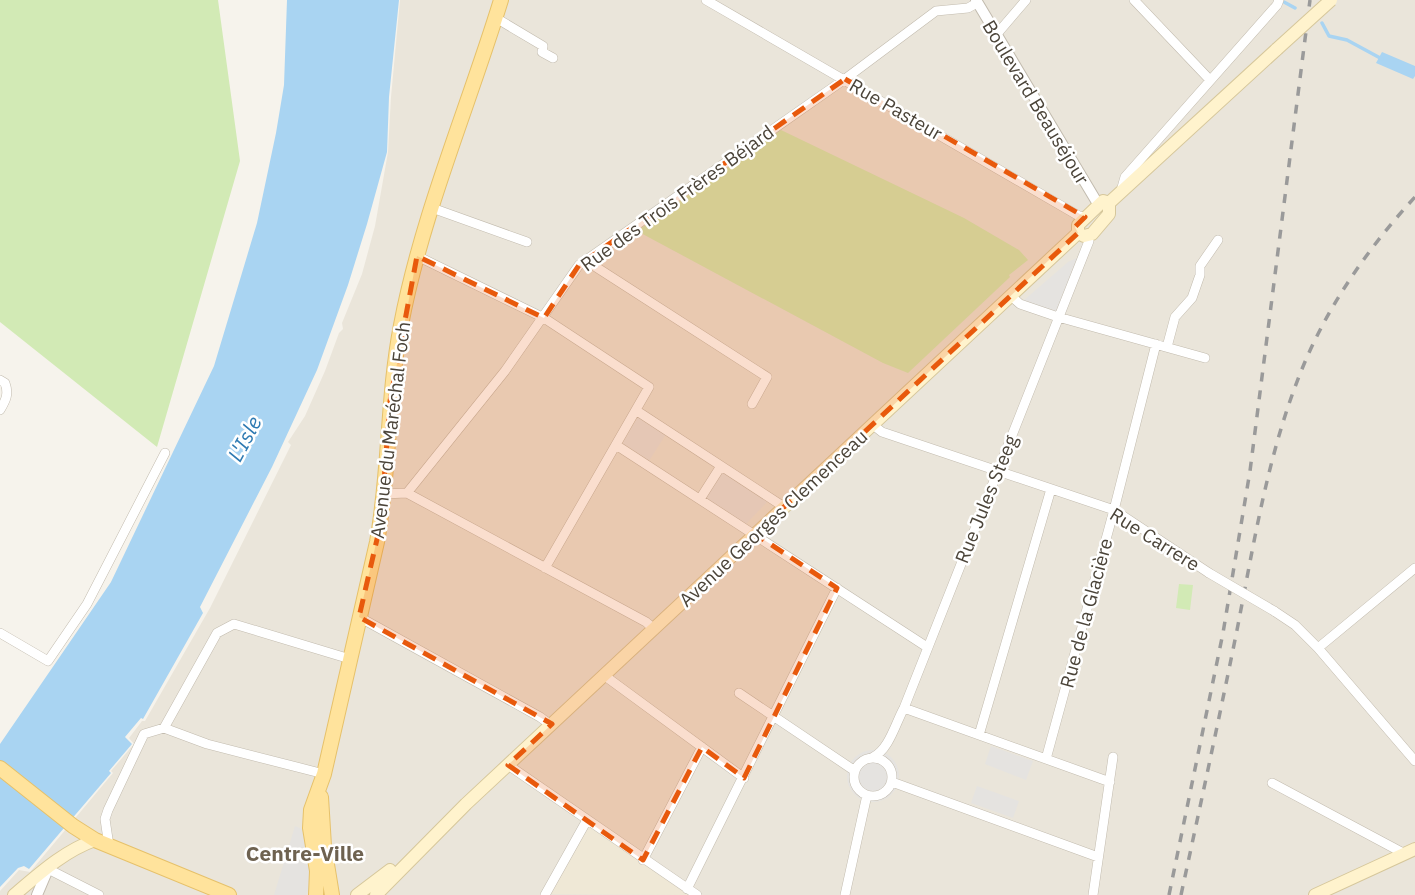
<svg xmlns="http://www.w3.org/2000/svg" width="1415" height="895" font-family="'IBM Plex Sans',sans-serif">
	<rect width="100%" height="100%" fill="#f6f3ec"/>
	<path fill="#eae5da" d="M400 0H1415V895H0V891L19 870 30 872 113 773 111 771 134 744 129 738 142 721H145L210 608 291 445 288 442 305 416 325 371 339 333 343 329 342 323 362 274 375 226 388 152 391 97Z"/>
	<path fill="#efe8d6" d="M587 825 691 895 550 894Z"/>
	<path fill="#d2eab5" d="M0 0H218L240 161 157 447 0 322Z
		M781 130 964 218 1019 250 1028 260 1009 275 1010 277 908 373 883 363 637 231Z
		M1179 584 1193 585 1190 610 1176 608Z"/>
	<path fill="#e5e3e0" d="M1077 258 1055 314 1023 301 1068 262Z
		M638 417 666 434 649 461 622 444Z
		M723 469 770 499 745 525 703 498Z
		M991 746 1033 761 1026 780 985 764Z
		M847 776a26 26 0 1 1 52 0a26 26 0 1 1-52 0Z
		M977 786 1019 801 1013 818 971 803Z
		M295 826 302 829 312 878 311 885 306 895H274Z"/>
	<path fill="#a9d4f2" d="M287 0H399L389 97 387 152 367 224 348 285 317 370 272 467 200 607 203 613 143 719 141 718 125 737 132 744 109 771 111 773 29 869 24 866 18 868 0 887V744L111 582 214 366 257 223 276 133 284 85Z
		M1382 52 1415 66V76L1413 79 1376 63Z"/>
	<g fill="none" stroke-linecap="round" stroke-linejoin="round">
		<path stroke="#a9d4f2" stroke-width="3.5" d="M1284 2 1295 8
			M1322 23 1329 36 1347 40 1382 59"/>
		<defs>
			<path id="minor" d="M706 0 1079 216 1085 217
				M1134 0 1210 80
				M496 18 543 46 542 52 553 58
				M996 35 1026 0
				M1121 191 1125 177 1277 5 1279 0
				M432 208 527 242
				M417 256 544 318 649 387 545 568
				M585 260 767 377 752 404
				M1011 296 1020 304 1058 317 1205 358
				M1167 347 1175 317 1192 298 1200 275V266L1218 240
				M0 380 5 383C9 394 6 400 0 410
				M637 411 784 507
				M873 425 882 432 1114 510 1209 573
				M616 445 927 647
				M407 493 505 371 579 265 845 79 936 11 968 8 977 3
				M383 494 407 493 646 622 654 629
				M700 499 721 466
				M1274 611 1295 625 1318 648 1415 761
				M359 617 540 717 551 725
				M0 633 48 661 87 604 165 453
				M1318 648 1415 568
				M605 676 744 778
				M739 693 855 771
				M904 708 1110 782
				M164 728 217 633 234 624 350 659
				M164 728 207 744 324 774
				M979 735 1051 489
				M873 757C889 750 896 722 904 708L1089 241 1088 236
				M854 777a19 19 0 1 1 38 0a19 19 0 1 1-38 0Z
				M1046 759 1114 510 1156 344
				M508 765 697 895
				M892 782 1098 857
				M1272 783 1405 854
				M109 846 105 819 108 810 144 734 164 728
				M643 860 702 747
				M48 869 99 895
				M687 889 837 588
				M545 895 587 820
				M845 895 867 795
				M1093 895 1113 757"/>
			<path id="tertiary" d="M976 0 1098 204
				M37 895 48 869"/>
			<path id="secondary" d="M1109 203 1277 49
				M14 895C39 874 64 851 95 840
				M357 895 390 870
				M376 895 466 804 1078 233V225L1103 201 1109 203V214L1092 234 1084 236 1078 233
				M1315 895 1415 849"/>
			<path id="primary" d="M0 768 73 826 95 840 229 895
				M321 797 324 846 332 895
				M316 895 317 871 310 828 311 810 324 774 377 542C390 471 387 397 401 325 422 214 468 108 501 0"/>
		</defs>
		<use href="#minor" stroke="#c2bbae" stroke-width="10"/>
		<use href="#tertiary" stroke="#c2bbae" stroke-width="12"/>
		<use href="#secondary" stroke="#d6c79b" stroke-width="14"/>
		<use href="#primary" stroke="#e6c16a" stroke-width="16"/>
		<use href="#minor" stroke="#fff" stroke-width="9"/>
		<use href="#tertiary" stroke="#fff" stroke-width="10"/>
		<use href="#secondary" stroke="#fff3cd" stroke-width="12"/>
		<use href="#primary" stroke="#ffe39c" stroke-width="14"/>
		<path stroke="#9a9a9a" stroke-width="3.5" stroke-dasharray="9 9" stroke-linecap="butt" d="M1169 895 1223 633 1250 471 1310 0
			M1181 895C1200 807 1219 719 1237 630 1254 543 1268 452 1302 369 1328 305 1369 247 1415 197"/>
		<defs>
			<path id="minor-bridge" d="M1209 573 1274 611"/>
			<path id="secondary-bridge" d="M1277 49 1331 0"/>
		</defs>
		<use href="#minor-bridge" stroke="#c2bbae" stroke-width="10" stroke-linecap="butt"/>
		<use href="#secondary-bridge" stroke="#d6c79b" stroke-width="14" stroke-linecap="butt"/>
		<use href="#minor-bridge" stroke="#fff" stroke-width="9"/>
		<use href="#secondary-bridge" stroke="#fff3cd" stroke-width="12"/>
	</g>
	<path fill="#e8590c" fill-opacity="0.2" stroke="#e8590c" stroke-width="5" stroke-dasharray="14 9" stroke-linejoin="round" d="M845 79 1085 217 1075 227 1078 233 755 534 837 588 744 778 702 747 643 860 508 765 552 724 359 617 381 522 390 401 417 256 544 318 579 265Z"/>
	<g text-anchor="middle" stroke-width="5" stroke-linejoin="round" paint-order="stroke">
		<g font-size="19" fill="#4b4439" stroke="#fff">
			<text transform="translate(1036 102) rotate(59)" y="7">Boulevard Beauséjour</text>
			<text transform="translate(896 109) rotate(30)" y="7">Rue Pasteur</text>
			<text transform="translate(677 198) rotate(-36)" y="7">Rue des Trois Frères Béjard</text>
			<text transform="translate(390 430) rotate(-83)" y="7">Avenue du Maréchal Foch</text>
			<text transform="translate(986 499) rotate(-68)" y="7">Rue Jules Steeg</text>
			<text transform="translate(773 518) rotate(-43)" y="7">Avenue Georges Clemenceau</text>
			<text transform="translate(1155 539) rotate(32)" y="7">Rue Carrere</text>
			<text transform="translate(1086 613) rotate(-75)" y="7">Rue de la Glacière</text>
		</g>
		<g font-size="21" font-style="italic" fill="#2e7ab2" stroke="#fff">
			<text transform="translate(245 439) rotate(-62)" y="7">L'Isle</text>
		</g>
		<g font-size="21" font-weight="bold" fill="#6e6250" stroke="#fff">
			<text x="305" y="861">Centre-Ville</text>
		</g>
	</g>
</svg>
